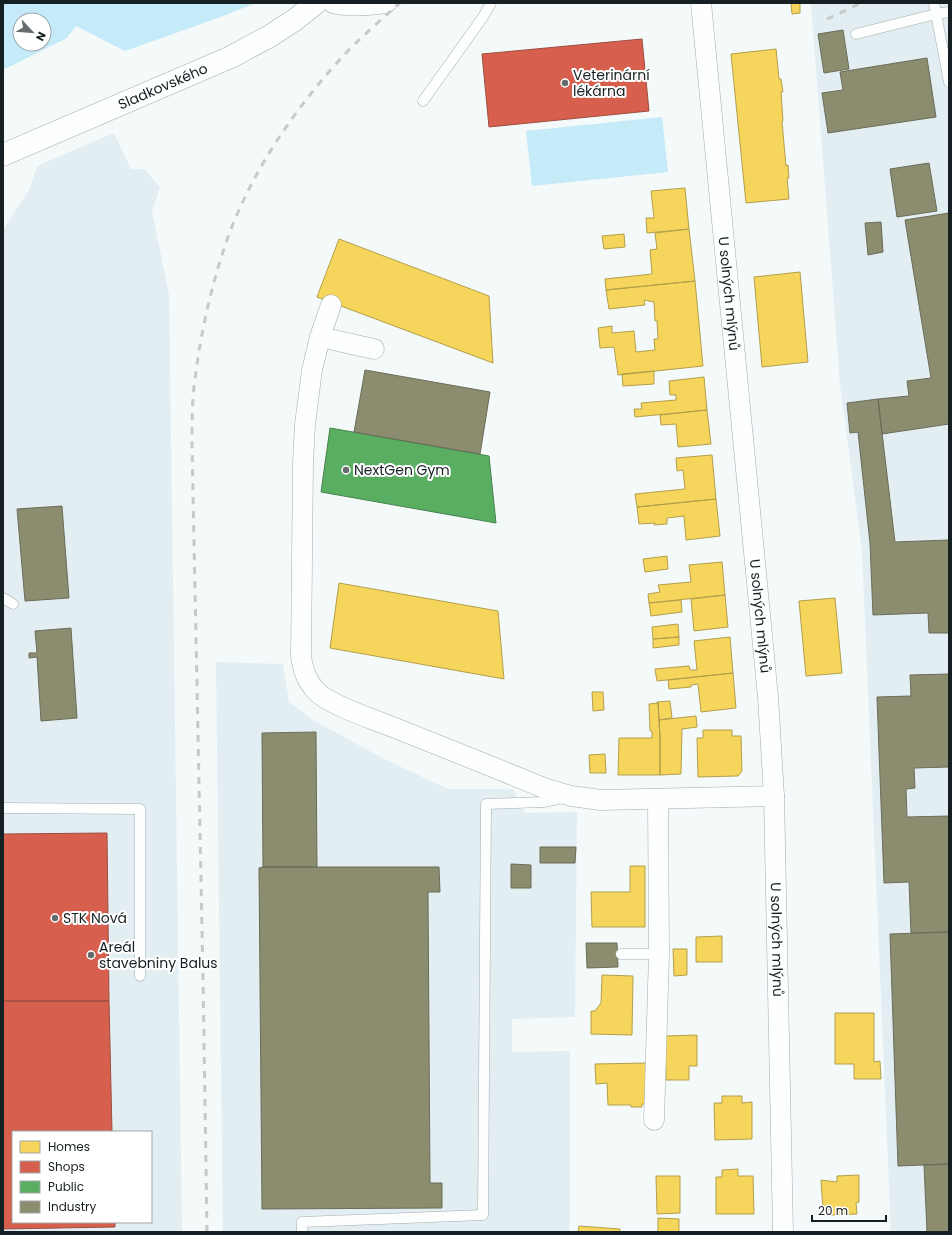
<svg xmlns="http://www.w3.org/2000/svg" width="952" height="1235" font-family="Poppins,sans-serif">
	<rect width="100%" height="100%" fill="#f4f9fa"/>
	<path fill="#e2eef2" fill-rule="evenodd" d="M811 3H949V1232H891L862 550 840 384Z
		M114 133 131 169H144L160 187 152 212 169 294 182 1232H3V230L29 190 37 166ZM13 1132H151V1222H13Z
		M216 662 283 664 289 702 313 720 384 759 448 789H513L525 813 577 812 575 1017 512 1019V1052L570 1051V1218L569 1232H223Z"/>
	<path fill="#c4ebf7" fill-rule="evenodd" d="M3 3H256L218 18 125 51 76 26 67 38 3 70ZM20 20H44V44H20Z
		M662 117 668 172 532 186 526 131Z"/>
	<path fill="#f6d55c" stroke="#b39f4b" d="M791 3H800V13L792 14Z
		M776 49 779 79H781L783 92H781L783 121 782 122 786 166 788 165 789 178H787L789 199 746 203 731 54Z
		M685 188 689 229 647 233 646 218H654L651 191Z
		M689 229 695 281 606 290 605 279 652 274 650 250 657 249 655 233Z
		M624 234 625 247 604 249 602 236Z
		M339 239 489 296 493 363 317 297Z
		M800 272 808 362 762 367 754 277Z
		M695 281 703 366 618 375 614 347 600 348 598 328 612 326V333L634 331 636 352 655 350 654 339H658L657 320 655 321 654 302 644 300 645 305 609 309 606 290Z
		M654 371V384L623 386 622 374Z
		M704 377 707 410 635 417 634 409H642L641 403 676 400V395H670L669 381Z
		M707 410 711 444 678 447 676 424 661 425 660 415Z
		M712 455 716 499 637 507 635 494 685 489 683 470 677 471 676 458Z
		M716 499 720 536 686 540 684 516 667 518V524L654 525 655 523 639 524 637 507Z
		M667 556 668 569 645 572 643 559Z
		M722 562 725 595 649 603 648 594 660 592 658 585 691 582 689 565Z
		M339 583 498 611 504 679 330 648Z
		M725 595 728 627 694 631 691 599Z
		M835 598 842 673 806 676 799 601Z
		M681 600 682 612 651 616 649 603Z
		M678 624 679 637 653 639 652 627Z
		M679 637V645L653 648V639Z
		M730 637 733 673 657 681 655 669 689 666 690 670H697L694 641Z
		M733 673 736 708 701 712 698 684 691 685V687L669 689 668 680Z
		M592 692H603L604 710 593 711Z
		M670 701 672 718 659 720 658 703 657 704V702Z
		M658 703 660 737V775H618L619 738H652V731H650L649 704Z
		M696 716 697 727 682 729 681 774 660 775V737L659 720Z
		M703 730H732V736H741L742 771 738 776 698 777 697 738H703Z
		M605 754 606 773H590L589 755Z
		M630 866H645V927H592L591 892H630Z
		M722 936V962H696V937Z
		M673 949H687V975L674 976Z
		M602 975 633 976 632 1035 591 1034V1011H595L601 1003Z
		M835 1013H874V1062L880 1061 881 1079H854V1064H835Z
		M697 1035V1066H689V1080H666L665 1036Z
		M646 1063 647 1104H642V1107H631V1105H608L607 1083 596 1084 595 1064Z
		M722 1096H742V1103L752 1102V1139L715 1140 714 1103H722Z
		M738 1169V1176H753L754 1214H716V1177H722V1170Z
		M859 1175V1202L856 1203 857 1214 830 1215V1210H823L821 1180 837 1182V1176Z
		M656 1176H680V1213L657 1214Z
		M658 1218 679 1219V1232H658Z
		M579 1226 620 1229V1232H578Z"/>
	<path fill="#d6604d" stroke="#9c4d40" d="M642 39 649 111 489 127 482 54Z
		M107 833 109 1001H3V834Z
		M3 1001H109L112 1132H13V1222H115V1227L3 1229Z"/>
	<path fill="#5aae61" stroke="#46834e" d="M330 428 489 456 496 523 321 492Z"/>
	<path fill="#8c8c6e" stroke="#696c58" d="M843 30 849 69 824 73 818 34Z
		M927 58 936 117 828 133 822 93 843 90 840 72Z
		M929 163 937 211 897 217 890 169Z
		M949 213V424L882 434 878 399 909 396 907 381 931 378 905 220Z
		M881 222 883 252 868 255 865 223Z
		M365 370 490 392 480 454 354 432Z
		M878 399 895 542 949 540V633H929L928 613 873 615 870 543 858 432 850 433 847 403Z
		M62 506 69 598 25 601 17 509Z
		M71 628 77 718 41 721 37 657 29 658V653H37L35 631Z
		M949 674V767L914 768 915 788 906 789 907 817 949 816V932L911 933 909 882 884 883 877 697 911 696 910 675Z
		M316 732 317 867H263L262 733Z
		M540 847H576L575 863H540Z
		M511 864 531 865V888H511Z
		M263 867H439L440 892H428L430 1183H442V1208L262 1209 259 868Z
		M949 932V1164L898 1166 890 934Z
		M586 943H617L618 967 587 968Z
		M949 1164V1232H927L924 1165Z"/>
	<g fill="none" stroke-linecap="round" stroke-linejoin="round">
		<defs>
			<path id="service" d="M934 3 949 82
				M856 34 936 14 949 12
				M423 101 483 17 491 3
				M3 598 13 604
				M3 808 140 809V976
				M621 954H659
				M302 1232V1222L483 1215 486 804 543 802 563 798"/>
			<g id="minor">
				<path d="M333 3C350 7 368 6 386 3"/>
				<path id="s1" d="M701 3 768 697 774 796 783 1232"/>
				<path d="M331 305 320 337 312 370 305 424 303 463 301 656C303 670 306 680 316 691 328 704 367 717 385 724 438 745 491 766 544 788L571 796 601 800 774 796"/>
				<path d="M320 337 374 349"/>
				<path d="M654 1120 659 954 658 799"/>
			</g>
			<g id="tertiary">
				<path id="s2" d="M3 155 231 57 270 36 296 19 316 3"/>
			</g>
		</defs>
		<use href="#service" stroke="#a5abae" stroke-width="11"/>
		<use href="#minor" stroke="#a5abae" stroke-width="21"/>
		<use href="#tertiary" stroke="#a5abae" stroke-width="23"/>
		<use href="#service" stroke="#fdfefe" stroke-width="10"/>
		<use href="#minor" stroke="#fdfefe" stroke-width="20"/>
		<use href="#tertiary" stroke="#fdfefe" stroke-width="22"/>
		<path stroke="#c8caca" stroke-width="3" stroke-dasharray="7 7" stroke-linecap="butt" d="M827 19 861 3
			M207 1232 203 977 192 444C192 425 192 406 194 387 200 336 211 285 228 237 253 169 296 107 345 54 362 36 381 20 400 3"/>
	</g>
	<g fill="#646c6e" stroke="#fff" stroke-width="1.5">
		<circle cx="565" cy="83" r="4"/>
		<circle cx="346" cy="470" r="4"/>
		<circle cx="55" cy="918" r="4"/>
		<circle cx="91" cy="955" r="4"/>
	</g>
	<g text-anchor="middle" stroke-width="4" stroke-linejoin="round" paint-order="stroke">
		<g font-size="14" fill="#162023" stroke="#fff" text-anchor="start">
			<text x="573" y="80">Veterinární<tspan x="573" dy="16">lékárna</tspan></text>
			<text x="354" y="475">NextGen Gym</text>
			<text x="63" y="923">STK Nová</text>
			<text x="99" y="952">Areál<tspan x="99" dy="16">stavebniny Balus</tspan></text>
		</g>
		<g font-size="14" fill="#162023" stroke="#fff">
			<text dy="5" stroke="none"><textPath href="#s2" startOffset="174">Sladkovského</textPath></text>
			<text dy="5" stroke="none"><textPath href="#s1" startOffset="292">U solných mlýnů</textPath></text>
			<text dy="5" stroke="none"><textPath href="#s1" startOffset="616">U solných mlýnů</textPath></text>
			<text dy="5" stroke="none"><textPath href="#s1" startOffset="940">U solných mlýnů</textPath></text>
		</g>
	</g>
	<rect width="952" height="1235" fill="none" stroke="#162023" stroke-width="8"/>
	<rect x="12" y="1131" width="140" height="92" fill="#ffffff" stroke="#a2a6a7"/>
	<rect x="20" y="1141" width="20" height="12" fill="#f6d55c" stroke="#a2a6a7"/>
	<text x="48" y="1151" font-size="12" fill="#162023">Homes</text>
	<rect x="20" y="1161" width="20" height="12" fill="#d6604d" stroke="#a2a6a7"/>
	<text x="48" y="1171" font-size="12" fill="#162023">Shops</text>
	<rect x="20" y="1181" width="20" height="12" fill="#5aae61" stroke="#a2a6a7"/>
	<text x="48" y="1191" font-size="12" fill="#162023">Public</text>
	<rect x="20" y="1201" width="20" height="12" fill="#8c8c6e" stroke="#a2a6a7"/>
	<text x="48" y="1211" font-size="12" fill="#162023">Industry</text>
	<g transform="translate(32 32) rotate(116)"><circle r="19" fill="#ffffff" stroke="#a2a6a7"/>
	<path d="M0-3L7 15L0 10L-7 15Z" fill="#646c6e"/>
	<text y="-6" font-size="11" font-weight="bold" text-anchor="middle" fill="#162023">N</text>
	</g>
	<path d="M812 1215v6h74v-6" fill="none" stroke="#162023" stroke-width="2"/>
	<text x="818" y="1215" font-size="12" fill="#162023" stroke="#ffffff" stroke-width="3" paint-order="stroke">20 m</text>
</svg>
